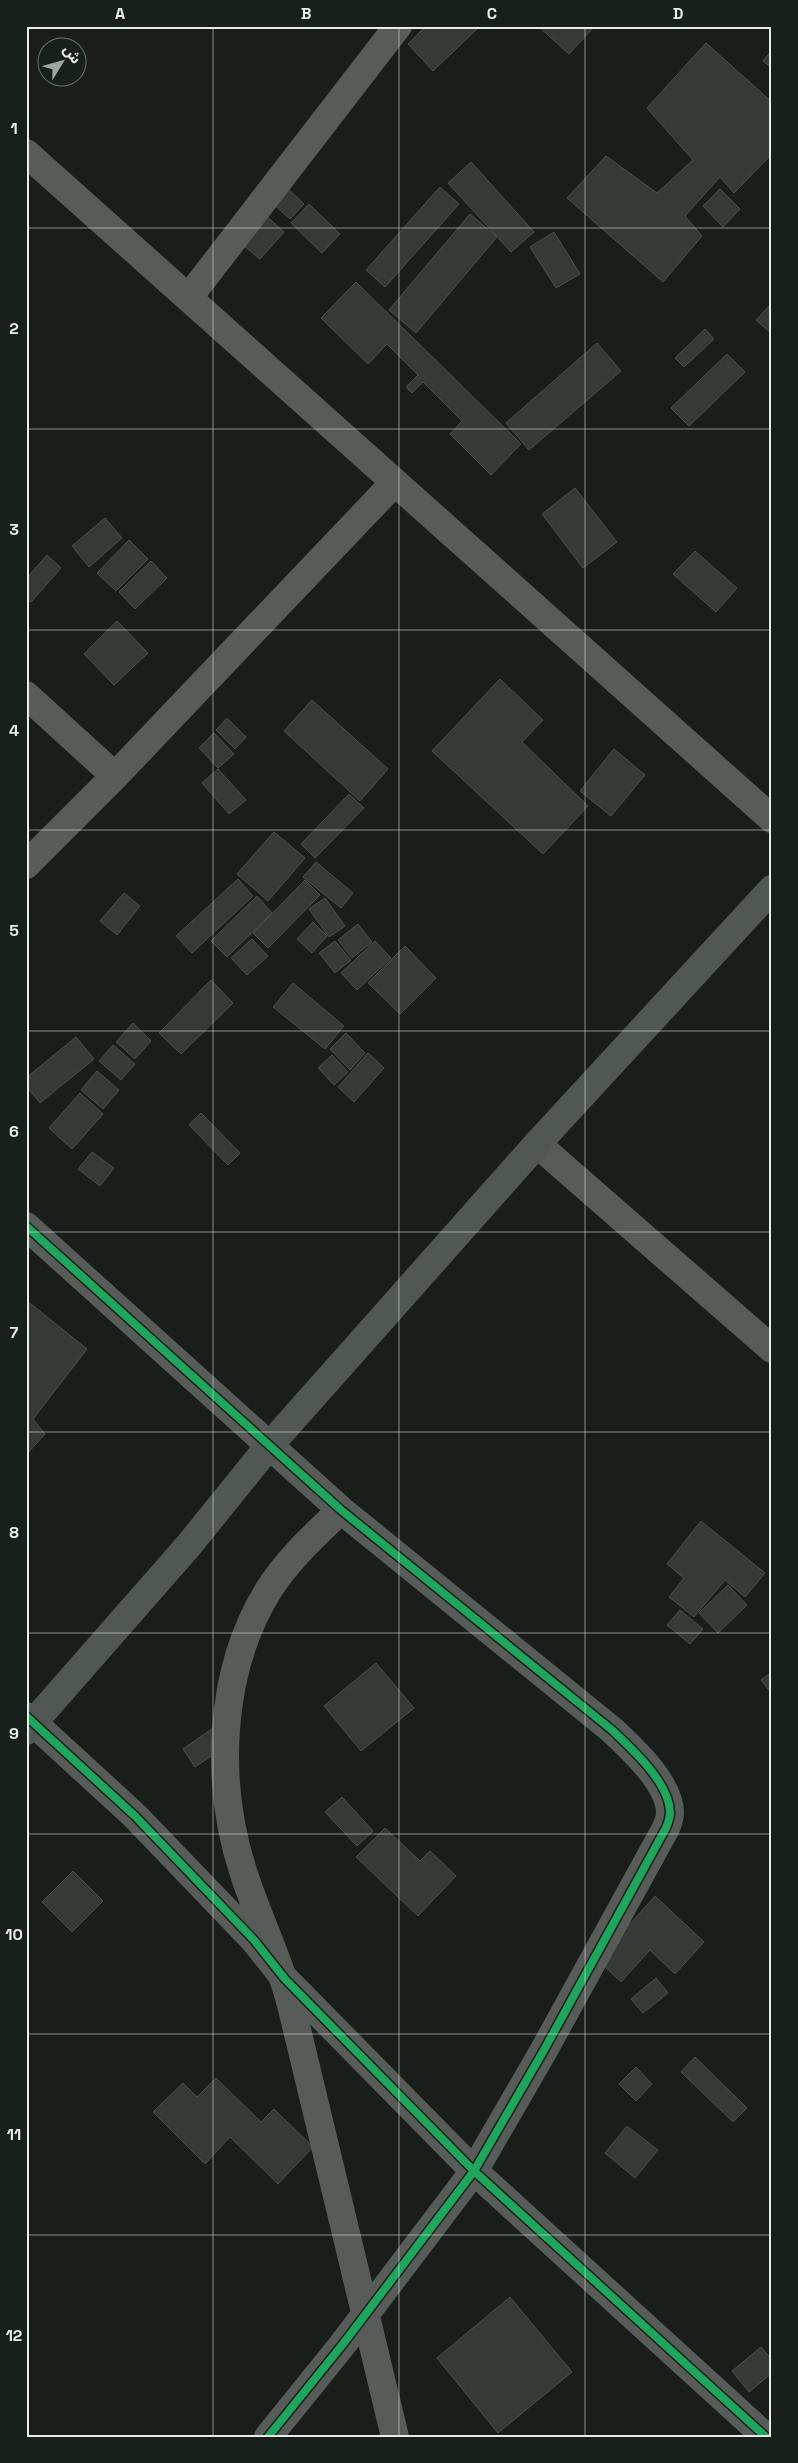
<svg xmlns="http://www.w3.org/2000/svg" width="798" height="2463" font-family="'Space Grotesk','Noto Sans Arabic',sans-serif">
	<rect width="100%" height="100%" fill="#191e1b"/>
	<path fill="#363a37" stroke="#4d514e" d="M426 26H480L433 71 408 44Z
		M538 26H590L593 28 569 54Z
		M706 43 772 102V154L734 193 720 177 685 216 702 236 663 282 567 198 606 156 657 193 693 160 647 108Z
		M772 50V68L763 61Z
		M471 162 534 232 511 252 448 183Z
		M285 186 304 204 290 219 271 202Z
		M440 187 459 204 385 287 366 270Z
		M720 189 740 209 723 227 703 206Z
		M309 204 340 234 322 253 291 223Z
		M264 214 284 232 260 259 239 242Z
		M470 214 497 237 416 333 389 310Z
		M554 232 580 274 556 288 530 247Z
		M356 282 521 444 491 475 450 434 462 421 423 382 412 393 406 387 418 375 387 344 368 364 321 318Z
		M772 303V334L756 320Z
		M705 329 714 339 684 367 675 358Z
		M597 343 621 371 529 450 506 423Z
		M727 354 745 372 689 426 671 408Z
		M575 488 617 542 583 568 542 514Z
		M105 518 122 538 89 567 72 546Z
		M129 540 148 559 116 591 97 573Z
		M695 551 737 588 716 612 673 574Z
		M47 555 61 568 31 602 26 598V579Z
		M151 561 167 578 135 609 119 592Z
		M117 621 148 653 114 685 84 654Z
		M500 679 543 720 522 742 588 806 543 854 432 751Z
		M312 700 388 769 360 801 284 731Z
		M227 718 246 737 235 749 216 730Z
		M214 733 234 754 218 768 199 748Z
		M614 749 645 775 611 816 580 791Z
		M218 769 246 800 229 814 202 783Z
		M349 794 364 808 315 858 301 844Z
		M274 832 305 858 268 901 237 874Z
		M316 862 353 893 341 908 303 877Z
		M238 879 253 896 192 953 176 936Z
		M305 880 320 895 268 948 253 933Z
		M124 893 140 906 117 935 100 921Z
		M257 896 272 913 227 957 211 941Z
		M325 898 345 926 329 937 309 909Z
		M313 922 327 936 312 953 297 939Z
		M358 924 372 942 352 958 338 940Z
		M252 939 268 956 247 975 231 958Z
		M335 941 351 960 335 973 319 953Z
		M375 941 391 958 357 990 341 973Z
		M405 946 436 978 400 1014 368 983Z
		M211 980 233 1003 181 1054 159 1033Z
		M293 983 344 1026 325 1049 273 1007Z
		M133 1023 151 1041 135 1059 116 1042Z
		M346 1033 365 1053 350 1070 330 1049Z
		M76 1037 94 1059 40 1103 26 1086V1078Z
		M113 1045 135 1064 121 1080 99 1061Z
		M368 1053 384 1068 354 1102 338 1087Z
		M332 1055 348 1072 334 1085 318 1068Z
		M97 1071 119 1090 103 1109 81 1090Z
		M80 1093 103 1114 72 1149 49 1128Z
		M201 1113 240 1153 228 1165 189 1125Z
		M92 1152 114 1168 100 1186 78 1169Z
		M26 1300 87 1349 33 1419 45 1434 26 1455Z
		M701 1521 765 1573 745 1597 725 1580 694 1617 669 1597 684 1578 667 1564Z
		M728 1585 747 1605 718 1633 699 1613Z
		M680 1610 703 1629 690 1644 667 1625Z
		M376 1663 414 1708 361 1751 324 1706Z
		M772 1672V1694L761 1680Z
		M226 1719 239 1737 195 1767 183 1749Z
		M342 1797 373 1831 357 1846 325 1812Z
		M385 1828 420 1861 430 1851 456 1876 418 1916 356 1857Z
		M73 1871 103 1901 72 1932 42 1902Z
		M655 1896 704 1942 675 1974 650 1950 621 1982 598 1960Z
		M656 1978 668 1993 643 2013 631 1999Z
		M695 2057 747 2108 733 2122 681 2072Z
		M636 2067 652 2084 636 2101 619 2084Z
		M216 2078 261 2122 274 2109 313 2147 278 2184 230 2137 205 2164 153 2112 183 2083 197 2097Z
		M627 2126 658 2150 635 2178 605 2153Z
		M510 2297 572 2372 498 2433 437 2358Z
		M761 2347 772 2360V2373L749 2392 732 2371Z"/>
	<g fill="none" stroke-linecap="round" stroke-linejoin="round">
		<path stroke="#585c59" stroke-width="28" d="M26 153 772 819
			M189 297 398 26
			M26 695 115 776
			M26 865 115 776 394 483
			M537 1144 772 1349
			M26 1226 341 1510 612 1730C632 1749 670 1783 670 1813 670 1817 668 1823 666 1828L544 2050 474 2171 343 2344 268 2437
			M341 1510C315 1535 287 1560 268 1591 218 1672 214 1784 244 1874 259 1921 282 1965 293 2013 327 2154 362 2295 395 2437
			M26 1716 135 1816 254 1940 285 1979 474 2171 766 2437"/>
		<path stroke="#515854" stroke-width="28" d="M26 1731 189 1545 269 1446 537 1144 772 889"/>
		<defs>
			<path id="cycleway" d="M26 1226 341 1510 612 1730C632 1749 670 1783 670 1813 670 1817 668 1823 666 1828L544 2050 474 2171 343 2344 268 2437
				M26 1716 135 1816 254 1940 285 1979 474 2171 766 2437"/>
		</defs>
		<use href="#cycleway" stroke="#17201a" stroke-width="11"/>
		<use href="#cycleway" stroke="#20a55d" stroke-width="8"/>
	</g>
	<path fill="none" stroke="#e8ede9" stroke-width="1" stroke-opacity="0.55" d="M213 26V2437M399 26V2437M585 26V2437M26 228H772M26 429H772M26 630H772M26 830H772M26 1031H772M26 1232H772M26 1432H772M26 1633H772M26 1834H772M26 2034H772M26 2235H772"/>
	<rect width="798" height="2463" fill="none" stroke="#17201a" stroke-width="55"/>
	<g transform="translate(62 62) rotate(53)"><circle r="24" fill="#17201a" stroke="#6b726d"/>
	<path d="M0-4L9 19L0 12L-9 19Z" fill="#a0a5a1"/>
	<text y="-8" font-size="14" font-weight="bold" text-anchor="middle" fill="#e8ede9">ش</text>
	</g>
	<rect x="28" y="28" width="742" height="2408" fill="none" stroke="#e8ede9" stroke-width="2"/>
	<g font-size="16" text-anchor="middle" font-weight="bold" fill="#e8ede9">
		<text x="120" y="19">A</text>
		<text x="306" y="19">B</text>
		<text x="492" y="19">C</text>
		<text x="678" y="19">D</text>
		<text x="14" y="134">1</text>
		<text x="14" y="334">2</text>
		<text x="14" y="535">3</text>
		<text x="14" y="736">4</text>
		<text x="14" y="936">5</text>
		<text x="14" y="1137">6</text>
		<text x="14" y="1338">7</text>
		<text x="14" y="1538">8</text>
		<text x="14" y="1739">9</text>
		<text x="14" y="1940">10</text>
		<text x="14" y="2140">11</text>
		<text x="14" y="2341">12</text>
	</g>
</svg>
